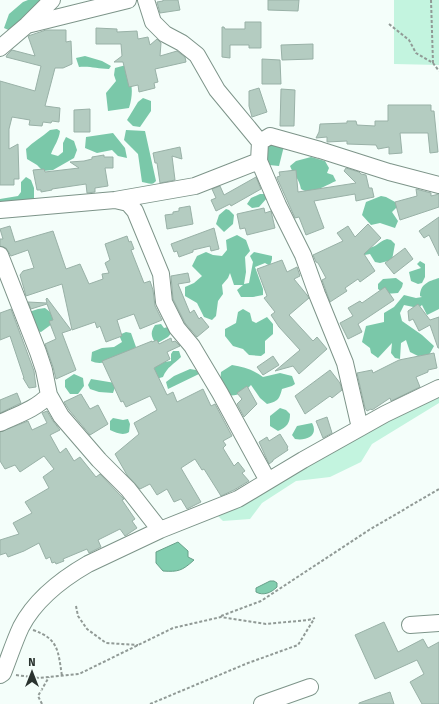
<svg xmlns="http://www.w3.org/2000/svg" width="439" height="704" font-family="'Fira Sans',sans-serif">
	<rect width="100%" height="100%" fill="#f4fefa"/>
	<path fill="#c3f4df" d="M394 0H439V65L394 64Z
		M439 391V403L372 444 361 462 330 477 296 481 262 503 250 519 223 521 214 512Z"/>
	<path fill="#7ac8a9" d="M28 0H41L13 32 4 28 9 14 23 2Z
		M85 56 102 61 111 66 109 69C97 69 91 66 79 67L76 58Z
		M126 65C132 81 134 92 129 108L108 111 106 93 116 81 114 75 115 68Z
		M143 98 151 101V111L140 127 133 126 127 120 138 102Z
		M57 129 60 131C59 140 54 146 51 154L58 156 63 152V143L66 137 74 141 77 150 74 158 53 170 43 171 37 165 27 159 26 149C33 142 42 137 50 130Z
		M126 130 145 131 156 181C152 186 148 183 142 182L138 154 124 140Z
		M113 133 125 148 127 158 118 156 112 150 97 153 85 148 86 137Z
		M267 141 284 146 279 166 269 165 265 154Z
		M311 157 325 161 329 168 327 173 333 175 336 181C326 185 311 196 301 189 299 178 294 176 290 166L296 161Z
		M26 177 31 180 34 188V199L0 212V199L18 196 21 192V182Z
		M260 194H264L267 198 259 207 252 208 247 204 251 198Z
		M381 196 386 197 397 203 398 206 392 212 398 221 395 228 380 223 371 225 362 215 366 202Z
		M226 209 229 210 234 215 233 224 224 232 216 224 219 215Z
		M237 235 246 240 250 251 245 257 246 272 244 284 249 283 253 262 250 256 254 252 272 256V259L270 266 265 263 255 267 263 289V295L253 297H241L237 290 243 285H234L230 273 228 278 222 285 223 294 218 301 216 316 212 320 204 317 197 303 185 296V287L194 283 202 276 192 266 197 256 206 252 213 255 222 256 227 250 226 240Z
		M387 239 391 240 395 244 392 260 380 263 375 262 370 254 359 256 366 248C377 248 377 242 387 239Z
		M420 261 425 264V277L422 283 418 284 411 281 409 272 421 268 417 264Z
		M396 278 403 283 402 287 398 293 385 294 378 289V284L383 279Z
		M439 278V309L427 315 422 305 418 308 404 305 400 313 402 321 422 335 434 346 429 355 418 356 410 352 406 340 401 343 400 359 395 358 391 353 392 343 378 358 371 353 370 348 362 342 366 326 384 322V313L394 307 404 295 416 298 422 297 420 296C420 284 429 281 439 278Z
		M45 308 54 315 52 324 41 332 33 330 29 312 38 309Z
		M243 309 250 313 252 321 256 323 267 317 273 324V334L265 341V353L261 356 249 355 243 349 233 346 225 336V329L236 323 238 312Z
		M161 324 164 328 168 327 173 331 168 337 156 344C151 336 150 333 155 325Z
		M126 332 131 333 136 347C125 354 105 368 91 361L92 352 102 348 114 347 122 342 119 335Z
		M173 351H179L181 357C174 364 167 367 163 377L156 379 154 369 157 363 171 361V354Z
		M232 365C244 367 254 370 263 377L280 373 292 376 295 384 292 386 282 389C279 400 278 401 267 404L260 398 251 385C244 392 237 397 227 395L220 384 221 372Z
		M190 369 196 370 199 374 168 389 166 382 174 376Z
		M74 374 83 378 84 386 78 394H70L65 387V380Z
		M91 379 115 383V387L113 393 99 392 90 389 88 385Z
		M280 408 286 410 290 414C290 423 287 427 278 431L270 426V416Z
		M113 418 123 420 128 419 130 424 129 432C123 436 117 433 110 430V421Z
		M312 423C319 436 306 441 295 439L292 435 297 426Z"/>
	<path fill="#81ceaf" stroke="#67a089" d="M178 542 188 551V557L194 560C182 571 178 572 163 571L156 563V552Z
		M270 581H274L277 583V587C271 593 263 596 256 592V588Z"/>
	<path fill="#b4ccc1" stroke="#99b1a7" d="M163 0H178L180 10 160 13 157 2 163 1Z
		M268 0H299L298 11 268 10Z
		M245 22H261V48H249V45H230V58L222 57V27H224L225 29H245Z
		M96 28 117 29V32L137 31 138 39 148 37 150 45 157 39 161 43 160 56 177 51 185 57 186 62 155 69 158 82 154 83 155 88 139 92 138 85 129 87 123 62H114L122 56 121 44H96Z
		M46 30H66V42L71 41 72 64 63 68H55L45 106 60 108 59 122 52 121 51 123 43 122 42 126 29 125 30 120 12 117 9 129V149L18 144 19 179H14V185H0V81L35 91 41 66 6 57 7 55 12 50 35 56 28 36Z
		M313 44V59L282 60 281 45Z
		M262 59 280 60 281 84H262Z
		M259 88 267 112 252 117 249 106V91Z
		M281 89 295 90 294 126H280Z
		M388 105H431V111H434L438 152 430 153 428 133H400L402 153 389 154V147L378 149 376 145 347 144V141L327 142V137L316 138 319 132 320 124 347 123V121H356L357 125 375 126V121H388Z
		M90 109V132H74V110Z
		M180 147 182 159 172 156 175 180 160 183 157 163H155L153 153Z
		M104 155V157H113V168H105L108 186 95 188V192L87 193 86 184 52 189V190L41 192V190H37L33 170 44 169 45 172 79 168 70 162 84 161 92 159V157Z
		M346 168 359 172 361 174 366 175 369 188H372L374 197 356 201 355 194 314 201 324 228 306 235 299 217 295 218 277 178V177L280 176 279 172 296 170 298 192 356 183 344 171Z
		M256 177 261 189 231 206 230 204 216 211 211 200 216 198 212 189 220 186 224 195Z
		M416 189 431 193V196L439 194V207L400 220 395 202 417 196Z
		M190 206 193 224 167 229 165 215 173 214V212L179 211V208Z
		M264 208 265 213 271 211 275 228 247 235 245 228 240 229 237 214Z
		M439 217V256L429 235 424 238 419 231Z
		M368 224 381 238 364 254 375 271 360 282 358 279 345 288 347 291 330 302 322 280 326 278 318 263 316 262 313 255 343 241 337 233 348 226 355 237Z
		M10 226 15 242 53 231 66 269 80 264 89 284 103 279 102 274 109 273 105 263 110 260 105 244 127 236 129 242 131 241 134 249 131 250 144 283 150 281 153 290 155 306 162 320 140 329 134 314 117 320 122 336 106 342 100 326 97 328 95 322 72 330 62 284 26 296 20 275 23 271 34 268 28 250 11 256 6 248 0 246V239H3L0 229Z
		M214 228 219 249 211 251 210 246 193 250V252L179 257 177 251 174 252 171 244Z
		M405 248 413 259 394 274 385 263Z
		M282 260 287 272 297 267 300 276 294 279 307 295 309 298 289 315 313 341 317 337 327 349 299 374 293 366 275 371 300 350 279 327 271 315 275 312 264 298 267 296 257 269Z
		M188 273 190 282 178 284 190 313 194 310 199 319 201 317 209 327 197 337 185 323 173 299 171 276Z
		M385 287 394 300 358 324 362 332 348 339 340 323 353 316 348 308 360 301 362 303Z
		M47 298 71 330 62 333 76 370 56 379 53 367 45 344 56 339 49 321 53 320 47 304 31 309 28 302 47 303 46 299Z
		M418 304 430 320 439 317V348H438L430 325 419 331 413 319 409 321 408 311Z
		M11 309 34 371 36 387 29 388 23 378H24L10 336 0 340V313Z
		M171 338 172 342 175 341 180 346 167 352 170 359 154 368 167 395 173 392 177 402 203 389 211 406 215 404 232 436 223 441 226 445 223 448 234 466 238 462 245 471 242 473 249 481 234 490 221 496 204 469 202 470 195 459 181 468 201 502 187 509 181 499 174 502 167 489 157 495 150 484 140 489 127 475 115 454 139 434 134 423 157 410 150 396 126 407 123 401 121 402 102 361 152 341V342L157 340 159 344Z
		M434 353 437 368 428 370V372L416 377 420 387 391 401 390 398 372 410 371 409 367 411 365 408 357 373 372 370 373 373 399 360Z
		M273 356 279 365 263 375 257 367Z
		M330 370 340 383 342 390 332 398 330 396 305 414 295 396Z
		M247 386 257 404 244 417 237 404 242 399 237 393Z
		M17 393 21 403 0 413V400Z
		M81 394 90 409 98 405 108 424 90 435 69 410 64 402Z
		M47 411 53 421 60 430 50 435 60 453 66 448 74 461 80 457 96 477 100 474 122 497 124 499 122 500 135 519 132 521 137 528 125 536 120 529 98 540 101 547 89 553 87 549 63 559 64 561 56 564 55 562 52 563 50 557 46 559 39 543 24 551 8 557 6 553 0 555V540L19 534 13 523 32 513 25 502 49 488 43 477 54 469 44 456 20 472 15 465 5 469 0 461V432L28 421 32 430 47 423 42 413Z
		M327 417 332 433 323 438 316 421Z
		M280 434 288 447 287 448 288 450 273 460V461L269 464 259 442 267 437 269 441Z
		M384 622 398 652 423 639 428 648 439 642V704H422L410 682 424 674 417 660 375 679 355 635Z
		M390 692 394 704H359V703Z"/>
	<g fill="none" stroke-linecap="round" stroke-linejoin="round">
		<defs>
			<path id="minor" d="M146 0 153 22 165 34 182 43 197 55 217 90 260 142
				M27 25 128 0
				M0 48 27 25 52 0
				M115 200 128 203 135 211 161 274 164 302 177 328 192 346 220 393 268 481
				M0 210 115 200 195 186 259 161
				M0 255 38 352 44 370 49 395C36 409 17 415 0 423
				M49 395 61 416 99 460 128 489 160 530
				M360 428 345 363 317 294 303 255 278 205 259 161 260 142 270 136 320 150 389 172 439 185
				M410 625 439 623
				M0 675 3 673C9 658 14 642 21 627 35 600 62 579 88 564L160 530 238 499 303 460 385 414 439 388
				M262 704 310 687"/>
		</defs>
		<use href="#minor" stroke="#7d9489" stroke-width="18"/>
		<path stroke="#919a96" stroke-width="2" stroke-dasharray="3 2" stroke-linecap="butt" d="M431 0 433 63
			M389 24 409 40 416 53 433 63 439 71
			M76 606 78 616 87 629 106 643 138 645
			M221 616 261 601 369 530 439 489
			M33 630C59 639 58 651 62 676
			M16 675 39 678 79 674 173 628 221 617 266 624 308 620 315 618
			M42 704 38 696 49 677
			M150 704 248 663 298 645 314 619"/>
		<use href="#minor" stroke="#fff" stroke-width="16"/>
	</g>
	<g transform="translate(32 672)" stroke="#f4fefa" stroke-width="3" paint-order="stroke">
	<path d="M0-3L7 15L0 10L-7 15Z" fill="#2a332f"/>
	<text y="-6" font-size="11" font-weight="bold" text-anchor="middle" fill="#2a332f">N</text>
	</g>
</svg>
